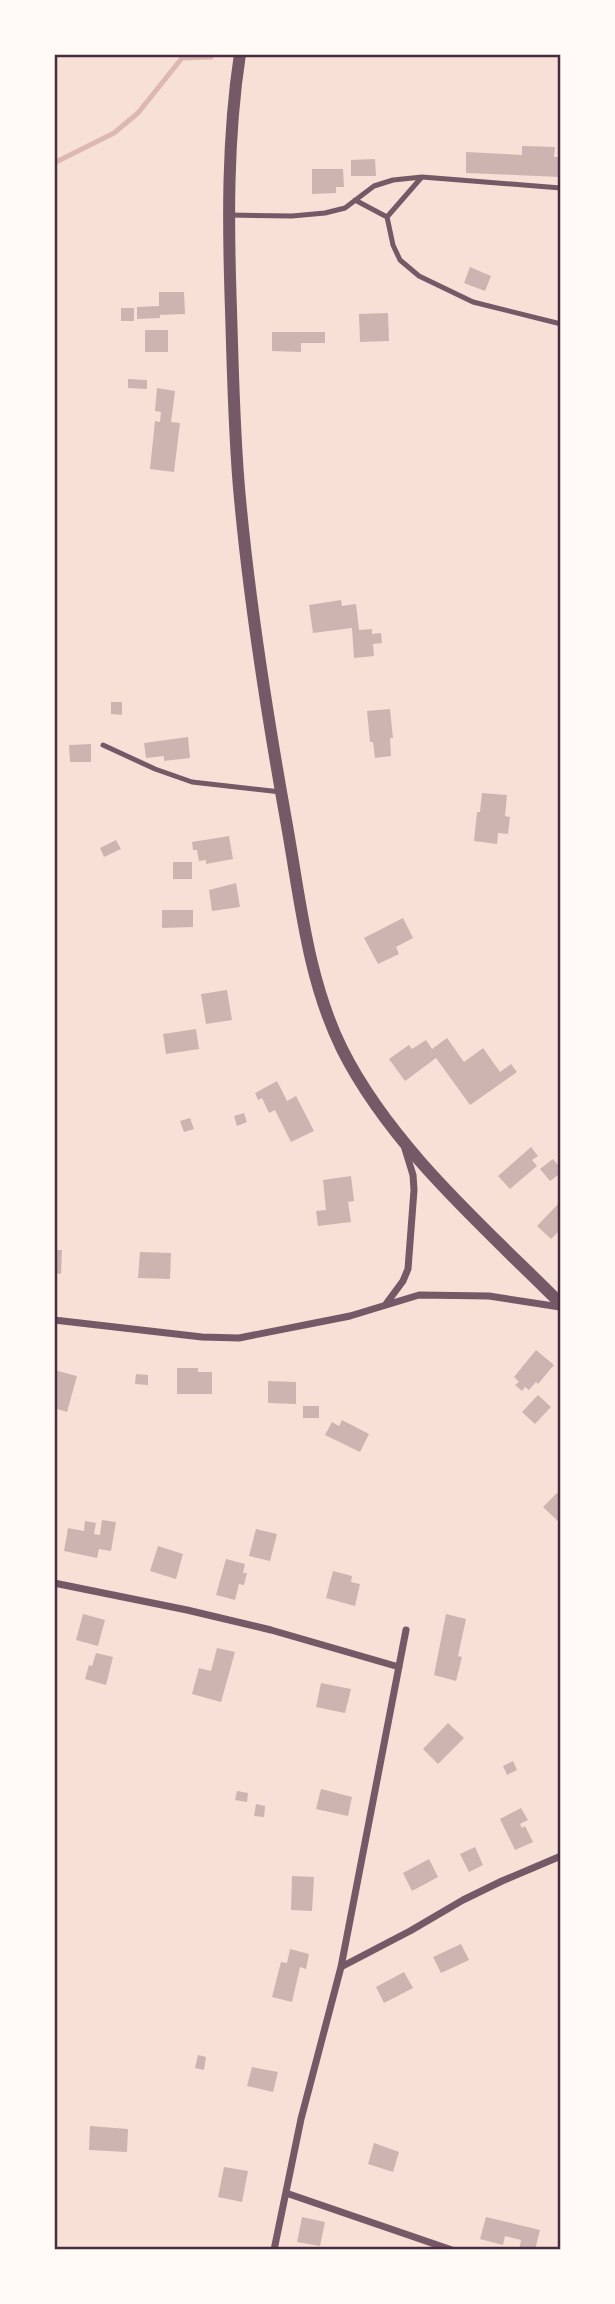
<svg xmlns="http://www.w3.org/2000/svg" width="615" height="2304" font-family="Karla,sans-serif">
	<rect width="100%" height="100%" fill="#f7e1d7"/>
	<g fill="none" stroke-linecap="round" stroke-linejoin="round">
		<path stroke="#dcb8b0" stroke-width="5" d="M54 163 114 133 138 113 182 58 211 57"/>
	</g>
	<path fill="#ccb4b1" d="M522 146 555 147 554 157H561V177L466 173V152L522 155Z
		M375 159 376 176H351V160Z
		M312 169H343L344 187H336V193L312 194Z
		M470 267 491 276 485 291 464 283Z
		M159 292H184L185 314 160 315V318L137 319V307L159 306Z
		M121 308H134V321H121Z
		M388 313 389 341 360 342 359 314Z
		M145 330H168V352H145Z
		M272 332H325V343H301V352L272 351Z
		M128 379 147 380V389L128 388Z
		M157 388 175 391 171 422 180 423 174 472 150 469 155 421 160 422 161 412 155 411Z
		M341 600 342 606 356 604 359 630 372 629V634L381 633 382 643 373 644 374 656 354 658 352 628 313 633 309 605Z
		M111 702H122V715L111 714Z
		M390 709 393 738H390L391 756 375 758 373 742H370L367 711Z
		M188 737 190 758 164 761V756L146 758 144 743Z
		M91 744V762H70L69 745Z
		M482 793 507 795 505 816 510 817 508 834 498 833 497 844 474 841 477 812H480Z
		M229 836 233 859 206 864V860L199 861 197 850H193L192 842Z
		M116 840 121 849 104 857 100 848Z
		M173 862H192V879H173Z
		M236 883 240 907 212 911 209 890Z
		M162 910H193V927L162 928Z
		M403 918 413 938 396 947 399 954 378 964 364 938Z
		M227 990 232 1020 206 1024 201 994Z
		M196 1029 199 1049 166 1054 163 1034Z
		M447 1038 464 1062 483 1048 500 1072 511 1064 517 1072 470 1105 436 1058 405 1081 389 1059 409 1045 412 1049 426 1040 432 1049Z
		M277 1081 287 1101 296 1096 314 1131 291 1142 275 1110 269 1113 262 1098 258 1100 255 1093Z
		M244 1113 247 1122 237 1126 234 1116Z
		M190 1118 194 1129 184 1132 180 1121Z
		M531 1147 538 1156 532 1160 537 1166 510 1189 498 1176Z
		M553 1159 561 1169V1173L550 1181 540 1169Z
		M351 1176 354 1201 348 1202 351 1222 318 1226 316 1211 326 1210 323 1180Z
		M561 1201V1229L551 1239 537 1226Z
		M54 1245H57V1250H62L61 1274 54 1273Z
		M140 1252 171 1253 170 1279 138 1278Z
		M536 1350 554 1365 538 1384 536 1382 529 1390 525 1387 522 1391 515 1385 519 1382 514 1377Z
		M177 1368H198V1372H212V1394H177Z
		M54 1370 77 1376 67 1412 54 1408Z
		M136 1374 148 1375V1385L135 1384Z
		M268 1381 296 1382V1404L268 1403Z
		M538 1395 551 1407 535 1424 522 1412Z
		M303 1406H319V1418H303Z
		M342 1420 369 1434 360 1452 325 1435 332 1422 339 1426Z
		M557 1493 561 1496V1524L543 1507Z
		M102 1520 116 1522 111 1551 99 1549 97 1558 64 1551 68 1528 84 1531 85 1521 96 1523 94 1534 100 1535Z
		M256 1529 277 1534 270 1561 249 1556Z
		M158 1546 183 1554 176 1579 150 1571Z
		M226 1559 245 1564 243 1573H247L244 1585 239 1584 235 1600 216 1595Z
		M333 1571 352 1576 351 1582 360 1584 355 1606 326 1598Z
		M83 1614 105 1620 98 1646 76 1640Z
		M446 1614 466 1619 458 1656 462 1657 456 1681 434 1675Z
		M217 1648 235 1652 221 1702 192 1694 199 1668 211 1671Z
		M96 1653 113 1657 106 1685 85 1679 89 1665 92 1666Z
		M321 1683 351 1689 345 1713 316 1707Z
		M448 1723 464 1738 438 1764 423 1749Z
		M513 1761 517 1770 507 1775 503 1766Z
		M321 1789 352 1797 348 1816 316 1809Z
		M237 1791 248 1793 247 1802 235 1800Z
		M256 1804 265 1806 264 1817 254 1816Z
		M521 1808 528 1820 520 1824 522 1828 525 1826 533 1842 515 1850 500 1819Z
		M475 1847 483 1865 469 1872 460 1854Z
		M429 1859 438 1877 412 1891 403 1873Z
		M292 1876 314 1877 312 1911 291 1910Z
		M461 1944 469 1960 441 1973 433 1957Z
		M290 1949 309 1954 306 1969 300 1967 292 2002 272 1997 281 1962 287 1963Z
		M404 1972 413 1988 384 2003 376 1987Z
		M198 2055 206 2057 204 2070 195 2068Z
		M252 2067 278 2072 273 2092 247 2086Z
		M90 2126 128 2129 127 2152 89 2150Z
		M374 2143 399 2152 393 2172 368 2164Z
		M224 2167 248 2171 242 2202 218 2197Z
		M302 2217 325 2222 320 2246 297 2242Z
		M486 2217 540 2230 535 2250H519L521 2240 505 2236 503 2245 480 2239Z"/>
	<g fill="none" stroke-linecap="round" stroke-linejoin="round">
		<path stroke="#755966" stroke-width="5" d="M355 200 387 217 393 245 400 260 419 276 473 302 561 324
			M229 215 292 216 325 213 345 208 374 186 393 180 422 177 561 188
			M387 217 421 178
			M103 745 155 769 192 782 281 792"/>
		<path stroke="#755966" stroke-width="7" d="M386 1304 403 1281 408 1269 414 1190 413 1175 405 1149
			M54 1320 202 1337 239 1338 350 1316 419 1295 489 1296 560 1307
			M54 1583 187 1610 271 1630 399 1667
			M341 1967 410 1931 463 1900 502 1881 561 1856
			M286 2193 452 2250
			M274 2250 301 2119 341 1967 406 1630"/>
		<path stroke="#755966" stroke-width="12" d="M240 54C227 139 228 224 231 310 233 373 234 437 240 499 250 606 267 714 286 820 300 897 307 978 342 1049 391 1147 484 1227 561 1304"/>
	</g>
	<rect width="615" height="2304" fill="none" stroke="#fffaf5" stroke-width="112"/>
	<rect x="56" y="56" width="503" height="2192" fill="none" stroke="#4a2c40" stroke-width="2.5"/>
</svg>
